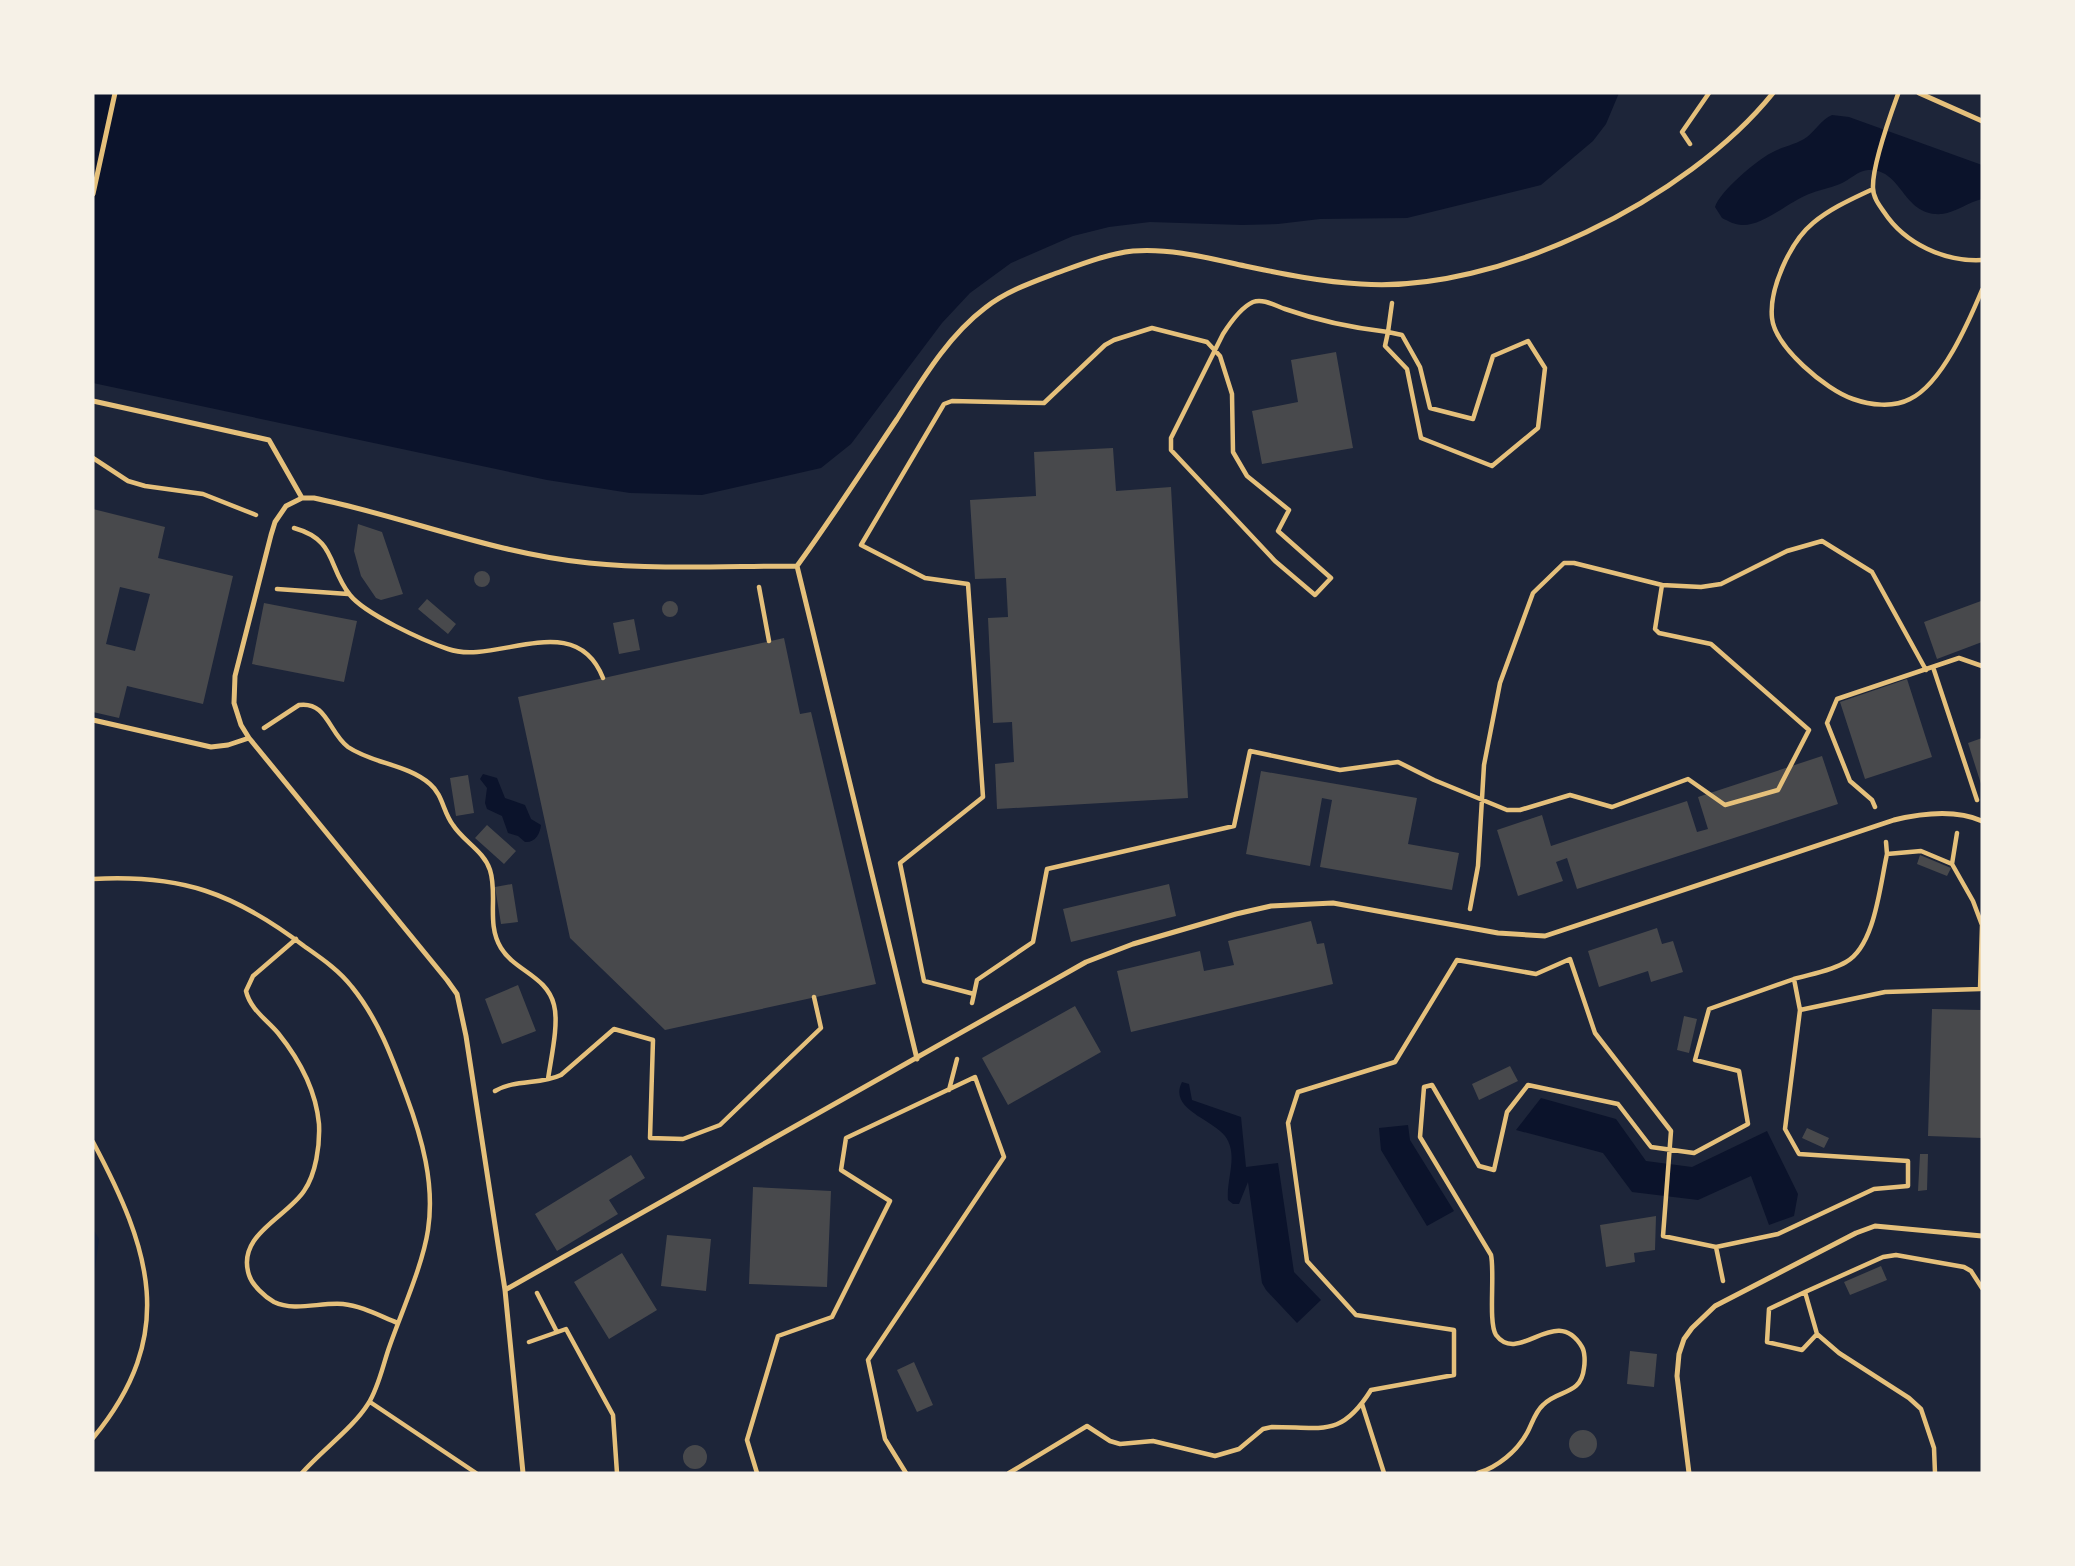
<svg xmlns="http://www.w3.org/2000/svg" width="2075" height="1566" font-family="'DM Sans',sans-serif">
	<rect width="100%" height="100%" fill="#14213d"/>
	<path fill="#1d2539" d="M93 93H1982V1473H93V1283L99 1239 93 1229Z"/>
	<path fill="#0b132b" d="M93 93H1619L1606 124 1593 141 1541 185 1407 218 1320 219 1278 224 1242 225 1150 222 1109 227 1073 236 1011 263 970 293 942 323 851 444 821 468 702 495 630 493 547 480 93 383Z
		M1832 115 1849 117 1982 165V199C1969 202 1956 212 1942 214 1902 217 1903 168 1868 170 1857 171 1850 180 1840 184 1830 188 1819 190 1809 194 1790 201 1763 226 1742 225 1735 225 1728 221 1722 218L1715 207C1720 191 1757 160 1771 153 1783 146 1796 145 1807 137 1816 130 1821 120 1832 115Z
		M483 774 497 778 505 798 525 805 531 819 541 825C540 834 535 843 525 842L518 836 508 833 502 816 487 809 485 803 487 788 480 779Z
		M1182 1082 1189 1084 1192 1100 1241 1117 1246 1167 1278 1163 1294 1272 1321 1300 1297 1323 1266 1290 1262 1283 1248 1182 1239 1204H1233L1228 1200C1226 1179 1239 1155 1225 1136 1212 1119 1168 1109 1182 1082Z
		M1541 1098 1616 1119 1646 1161 1692 1167 1767 1131 1798 1194 1794 1216 1769 1225 1751 1176 1698 1200 1632 1192 1603 1153 1516 1130Z
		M1408 1125 1410 1140 1454 1211 1427 1226 1381 1150 1379 1128Z"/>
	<path fill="#48494c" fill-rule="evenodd" d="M1336 352 1353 448 1262 464 1252 411 1298 402 1291 360Z
		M1113 448 1116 491 1171 487 1188 798 997 809 995 764 1014 762 1012 722 993 723 988 618 1008 617 1006 578 975 579 970 500 1036 496 1034 452Z
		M93 509 165 527 158 558 233 576 203 704 127 686 119 718 93 712ZM120 587 150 594 135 651 106 644Z
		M358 524 382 532 403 594 381 600 376 598 361 576 354 551Z
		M474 579a8 8 0 1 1 16 0a8 8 0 1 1-16 0Z
		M427 599 456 624 448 634 418 609Z
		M662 609a8 8 0 1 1 16 0a8 8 0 1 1-16 0Z
		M1981 601 1982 642 1937 659 1924 622Z
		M264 603 357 621 344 682 252 664Z
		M634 619 640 650 619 654 613 623Z
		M784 638 800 714 811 712 876 984 665 1030 570 938 518 697Z
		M1907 679 1932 757 1865 779 1840 702Z
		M1982 738V787L1968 743Z
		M1822 756 1838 804 1577 889 1567 858 1556 862 1563 881 1518 896 1497 830 1542 815 1551 846 1687 801 1697 832 1708 829 1698 797Z
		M1261 771 1417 798 1408 844 1459 853 1452 890 1320 867 1332 800 1322 798 1310 866 1246 854Z
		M468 775 474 813 456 816 450 778Z
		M487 825 516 851 504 864 475 838Z
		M1920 855 1951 868 1947 876 1917 864Z
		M512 884 518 922 501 924 495 887Z
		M1169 884 1176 916 1071 942 1063 909Z
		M1311 921 1317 944 1324 943 1333 984 1131 1032 1117 971 1200 951 1204 971 1234 965 1228 941Z
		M1657 928 1662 944 1673 941 1683 972 1651 982 1648 971 1599 987 1588 951Z
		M518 985 536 1031 502 1044 485 999Z
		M1075 1006 1101 1052 1008 1105 982 1058Z
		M1932 1009 1982 1010V1138L1928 1136Z
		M1684 1016 1697 1019 1689 1053 1677 1050Z
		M1510 1066 1518 1081 1479 1100 1472 1084Z
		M1807 1128 1829 1138 1824 1148 1802 1138Z
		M1920 1154H1928L1927 1190 1918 1191Z
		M631 1155 645 1178 609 1200 618 1214 557 1251 535 1214Z
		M753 1187 831 1191 827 1287 749 1284Z
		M1656 1216 1655 1250 1634 1253 1635 1262 1606 1267 1600 1225Z
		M667 1235 711 1239 706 1291 661 1286Z
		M622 1253 657 1310 609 1339 574 1282Z
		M1881 1266 1887 1280 1850 1295 1844 1282Z
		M1630 1351 1657 1354 1654 1387 1627 1384Z
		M914 1362 933 1405 917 1412 897 1370Z
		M1569 1444a14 14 0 1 1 28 0a14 14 0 1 1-28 0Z
		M683 1457a12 12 0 1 1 24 0a12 12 0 1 1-24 0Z"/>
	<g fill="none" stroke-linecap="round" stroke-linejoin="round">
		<path stroke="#e5c07b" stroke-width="4.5" d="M1898 94C1890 116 1872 165 1873 188 1873 197 1879 205 1884 212 1905 244 1945 262 1982 260
			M1690 144 1682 132 1709 93
			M1873 189C1852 199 1831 208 1813 223 1790 242 1769 289 1772 318 1775 347 1826 390 1853 399 1870 405 1893 408 1910 399 1942 384 1969 321 1982 290
			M1388 332 1402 335 1420 367 1430 408 1473 419 1493 356 1528 341 1545 368 1538 428 1492 466 1421 438 1407 369 1385 346Z
			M93 458 128 481 145 486 203 494 256 515
			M294 528C337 540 327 566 350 595 365 614 424 641 448 649 496 666 575 607 603 678
			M1662 585 1701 587 1721 584 1787 551 1822 541 1872 572 1926 670
			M759 587 769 641
			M277 589 348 594
			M1933 667 1977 800
			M264 728 299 705C327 701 329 733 348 747 373 764 407 764 430 784 443 795 443 812 453 825 463 841 484 851 490 870 498 895 486 924 501 948 515 971 547 976 554 1005 559 1024 551 1058 548 1079
			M1875 807 1872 800 1850 781 1827 723 1837 699 1959 658 1982 666
			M1887 854 1921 851 1952 864
			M93 879C181 874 234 893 304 946 321 958 339 970 352 987 378 1019 392 1057 406 1095 422 1138 435 1184 428 1230 423 1264 402 1311 390 1345 383 1364 379 1387 368 1404 353 1428 321 1451 302 1473
			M296 939 253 976 246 991C250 1009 267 1020 278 1033 299 1059 316 1091 319 1124 320 1145 316 1174 304 1191 286 1218 236 1235 249 1275 252 1285 265 1297 274 1302 295 1312 320 1302 343 1304 362 1306 380 1316 398 1323
			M974 994 977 980 1033 942 1047 869 1234 826 1250 751 1340 770 1398 762 1434 780 1507 810H1520L1570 795 1612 807 1688 779 1725 805 1778 790 1809 730 1711 644 1659 633 1655 629 1662 585 1574 563H1564L1533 593 1500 683 1484 765 1478 866 1470 909
			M972 1003 974 994 924 981 900 863 983 797 968 584 925 578 861 545 944 404 952 401 1044 403 1105 345 1114 340 1152 328 1207 342 1220 356 1232 394 1233 452 1247 476 1289 510 1278 531 1331 578 1315 595 1275 561 1171 450V438L1223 334C1230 323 1242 307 1253 302 1263 298 1276 306 1285 309 1319 321 1353 328 1388 332L1392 303
			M1800 1010 1885 992 1980 989 1982 925 1973 901 1952 864 1957 833
			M949 1090 957 1059
			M495 1091C515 1079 540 1085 561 1075L614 1029 653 1040 650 1138 683 1139 720 1125 821 1028 814 997
			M93 1142C150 1249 179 1334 93 1438
			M1716 1247 1723 1281
			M1805 1292 1769 1309 1767 1342 1802 1350 1817 1334
			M537 1293 557 1332
			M529 1342 566 1329 613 1415 617 1473
			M370 1402 476 1473
			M1362 1404 1384 1473
			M757 1473 747 1440 778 1336 832 1317 890 1201 841 1170 846 1138 975 1077 1004 1157 868 1360 885 1439 906 1473
			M1009 1473 1087 1426 1110 1441 1120 1444 1153 1441 1215 1456 1239 1449 1263 1429 1272 1427C1323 1427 1341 1438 1371 1390L1454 1375V1330L1356 1315 1307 1261 1288 1123 1298 1092 1395 1062 1457 960 1536 974 1570 959 1595 1033 1671 1131 1663 1236 1716 1247 1778 1234 1874 1189 1908 1186V1161L1799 1154 1785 1129 1800 1010 1794 979C1811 974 1831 971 1846 962 1875 946 1880 885 1887 854L1886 842
			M1478 1473C1498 1467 1517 1451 1527 1433 1532 1424 1535 1412 1543 1405 1558 1389 1581 1396 1584 1368 1585 1362 1585 1352 1582 1347 1556 1303 1519 1366 1496 1335 1488 1323 1495 1273 1491 1255L1420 1137 1424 1087 1432 1085 1479 1166 1494 1170 1507 1112 1528 1085 1618 1104 1651 1147 1694 1153 1748 1124 1739 1071 1695 1060 1709 1009 1794 979
			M1935 1473 1934 1448 1921 1409 1909 1398 1839 1353 1817 1334 1805 1292 1883 1257 1896 1255 1964 1267 1971 1271 1982 1288"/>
		<path stroke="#e5c07b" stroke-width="5" d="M1919 93 1982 121
			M93 194 115 93
			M93 401 269 440 302 498
			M797 566 917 1059
			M93 720 211 747 228 745 249 738
			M505 1290 1086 962 1133 944 1236 914 1271 906 1333 903 1498 933 1545 936 1894 820C1923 813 1955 809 1982 821
			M523 1473 505 1290 466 1036 457 994 447 980 249 738 241 725 234 703 235 676 271 535 275 522 286 506 302 498H314C406 517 495 554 589 563 658 570 728 566 797 566 832 518 864 468 897 419 922 380 948 336 985 308 1005 292 1030 283 1054 274 1079 265 1106 254 1133 251 1171 248 1208 258 1245 266 1283 274 1322 282 1361 284 1498 294 1688 199 1773 93
			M1689 1473 1677 1376 1679 1354 1684 1339 1692 1328 1715 1306 1856 1233 1875 1226 1982 1236"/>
	</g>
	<rect width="2075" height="1566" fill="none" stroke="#f6f1e7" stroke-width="189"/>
</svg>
